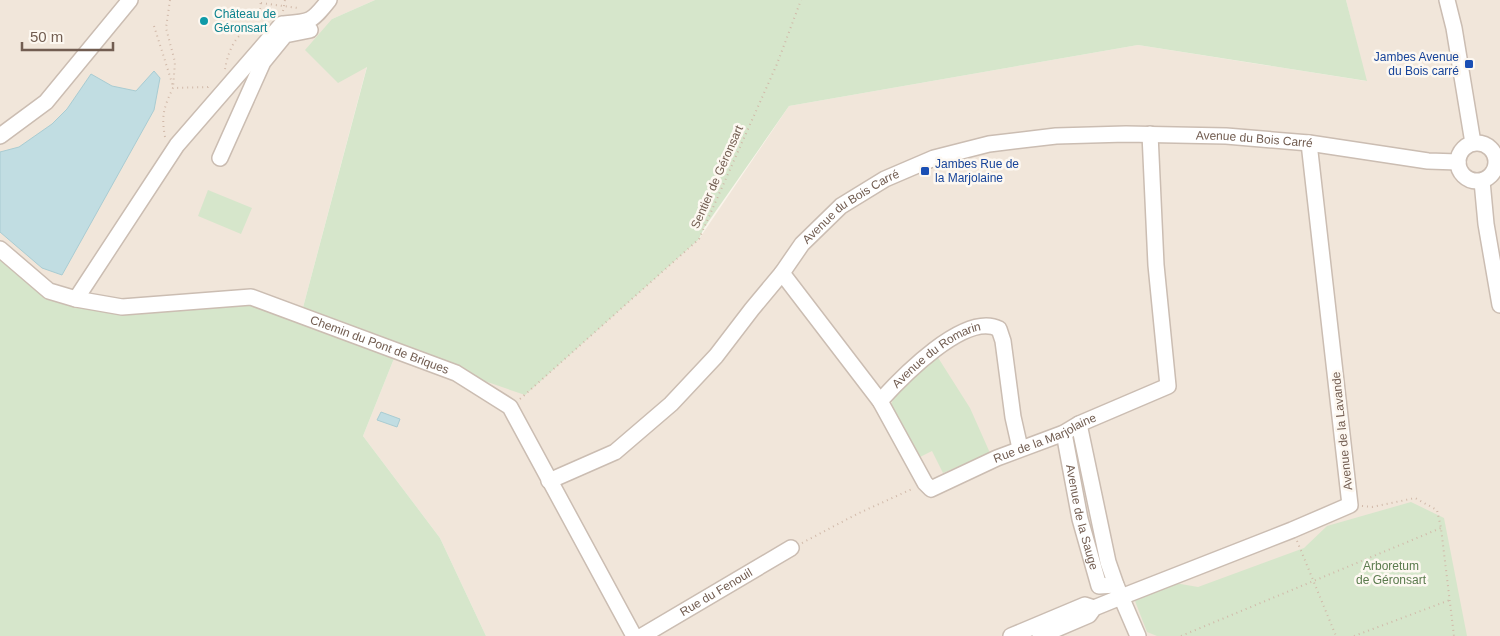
<svg xmlns="http://www.w3.org/2000/svg" width="1500" height="636" font-family="Arial,sans-serif">
	<rect width="100%" height="100%" fill="#faf4eb"/>
	<path fill="#f1e6da" d="M0 0H375L332 19 367 66 301 315 122 307 49 291 0 249Z
		M1346 0H1500V636H486L440 538 363 436 397 351 699 239 789 106 1138 45 1366 81Z"/>
	<path fill="#d6e6cb" d="M375 0H1346L1367 81 1138 45 789 106 704 228 699 239 525 395 397 351 363 436 440 538 486 636H0V249L49 291 122 307 251 297 301 315 367 67 338 83 305 50 332 19Z
		M208 190 252 208 241 234 198 216Z
		M937 356 970 408 990 453 943 473 932 451 918 458 891 407C893 388 924 368 937 356Z
		M1411 502 1444 518 1467 636H1157L1147 632 1135 601 1175 583 1198 587 1304 548 1327 526Z"/>
	<path fill="#c1dde2" stroke="#a9ccd2" d="M154 71 160 78 154 110 62 275 42 268 0 232V152L19 147 52 124 67 109 91 74 112 86 136 91Z
		M381 412 400 419 397 427 377 420Z"/>
	<g fill="none" stroke-linecap="round" stroke-linejoin="round">
		<defs>
			<g id="minor">
				<path d="M1447 0 1454 28 1473 143"/>
				<path d="M0 136 46 102 130 0"/>
				<circle cx="1477" cy="162" r="19"/>
				<path d="M220 158 263 62 285 35 310 30"/>
				<path d="M1482 181 1486 224 1500 305"/>
				<path id="s1" d="M0 249 49 291 76 299 122 307 251 297 456 373 510 407 634 636"/>
				<path id="s2" d="M782 273 880 401 925 483 931 489 997 458 1064 433 1079 424 1168 386 1156 265 1150 134"/>
				<path d="M76 299 177 145 282 24C310 22 311 23 329 0"/>
				<path id="s3" d="M880 401C901 378 965 311 999 329L1003 341 1013 417 1020 448"/>
				<path d="M1079 424 1108 562 1116 585 1138 636"/>
				<path id="s4" d="M1064 433 1080 519 1099 586 1116 585"/>
				<path id="s5" d="M549 481 615 452 671 404 716 356 752 309 782 273 802 244 841 206 885 179 934 158 989 144 1056 136 1126 134 1226 136 1309 143 1428 161 1458 162"/>
				<path id="s6" d="M642 636 791 548"/>
				<path d="M1011 636 1085 605 1094 608"/>
				<path d="M1040 636 1089 615 1094 608 1121 597 1292 530 1350 505 1309 143"/>
			</g>
		</defs>
		<use href="#minor" stroke="#cbbdb2" stroke-width="18"/>
		<path stroke="#d1b9a9" stroke-width="2" stroke-dasharray="1 4" stroke-linecap="butt" d="M170 0 166 28 175 62 173 88
			M261 3 298 8
			M283 11 285 0
			M154 26 173 86
			M258 29 261 0
			M225 69C227 57 233 37 246 31 249 30 254 30 258 29
			M165 137C161 115 164 107 173 88L208 87 210 85
			M520 399 699 239 777 64 801 0
			M1362 506 1372 507 1415 498 1437 510 1441 528 1454 636
			M1297 541 1336 636
			M802 543 857 514 912 489
			M1181 636 1441 528
			M1354 636 1450 600"/>
		<use href="#minor" stroke="#fff" stroke-width="15"/>
	</g>
	<circle fill="#0f9aa8" stroke="#fdf8f1" stroke-width="2" cx="204" cy="21" r="5"/>
	<g fill="#1a4fb4" stroke="#fdf8f1" stroke-width="2">
		<rect x="1464" y="59" width="10" height="10" rx="2.5"/>
		<rect x="920" y="166" width="10" height="10" rx="2.5"/>
	</g>
	<g text-anchor="middle" stroke-width="5" stroke-linejoin="round" paint-order="stroke">
		<g font-size="12" fill="#0d838f" stroke="#fdf8f1" text-anchor="start">
			<text x="214" y="18">Château de<tspan x="214" dy="14">Géronsart</tspan></text>
		</g>
		<g font-size="12" fill="#164399" stroke="#fdf8f1" text-anchor="end">
			<text x="1459" y="61">Jambes Avenue<tspan x="1459" dy="14">du Bois carré</tspan></text>
			<text x="935" y="168" text-anchor="start">Jambes Rue de<tspan x="935" dy="14">la Marjolaine</tspan></text>
		</g>
		<g font-size="12" fill="#725d51" stroke="#fdf8f1">
			<text dy="4" stroke="none"><textPath href="#s5" startOffset="835">Avenue du Bois Carré</textPath></text>
			<text transform="translate(717 177) rotate(-66)" y="4">Sentier de Géronsart</text>
			<text dy="4" stroke="none"><textPath href="#s5" startOffset="415">Avenue du Bois Carré</textPath></text>
			<text dy="4" stroke="none"><textPath href="#s1" startOffset="406">Chemin du Pont de Briques</textPath></text>
			<text dy="4" stroke="none"><textPath href="#s3" startOffset="74">Avenue du Romarin</textPath></text>
			<text transform="translate(1342 431) rotate(-96)" y="4">Avenue de la Lavande</text>
			<text dy="4" stroke="none"><textPath href="#s2" startOffset="388">Rue de la Marjolaine</textPath></text>
			<text dy="4" stroke="none"><textPath href="#s4" startOffset="86">Avenue de la Sauge</textPath></text>
			<text dy="4" stroke="none"><textPath href="#s6" startOffset="86">Rue du Fenouil</textPath></text>
		</g>
		<g font-size="12" fill="#5b7b4e" stroke="#fdf8f1">
			<text x="1391" y="570">Arboretum<tspan x="1391" dy="14">de Géronsart</tspan></text>
		</g>
	</g>
	<path d="M22 42v8h91v-8" fill="none" stroke="#725d51" stroke-width="2.5"/>
	<text x="30" y="42" font-size="15" fill="#725d51" stroke="#fdf8f1" stroke-width="4" paint-order="stroke">50 m</text>
</svg>
